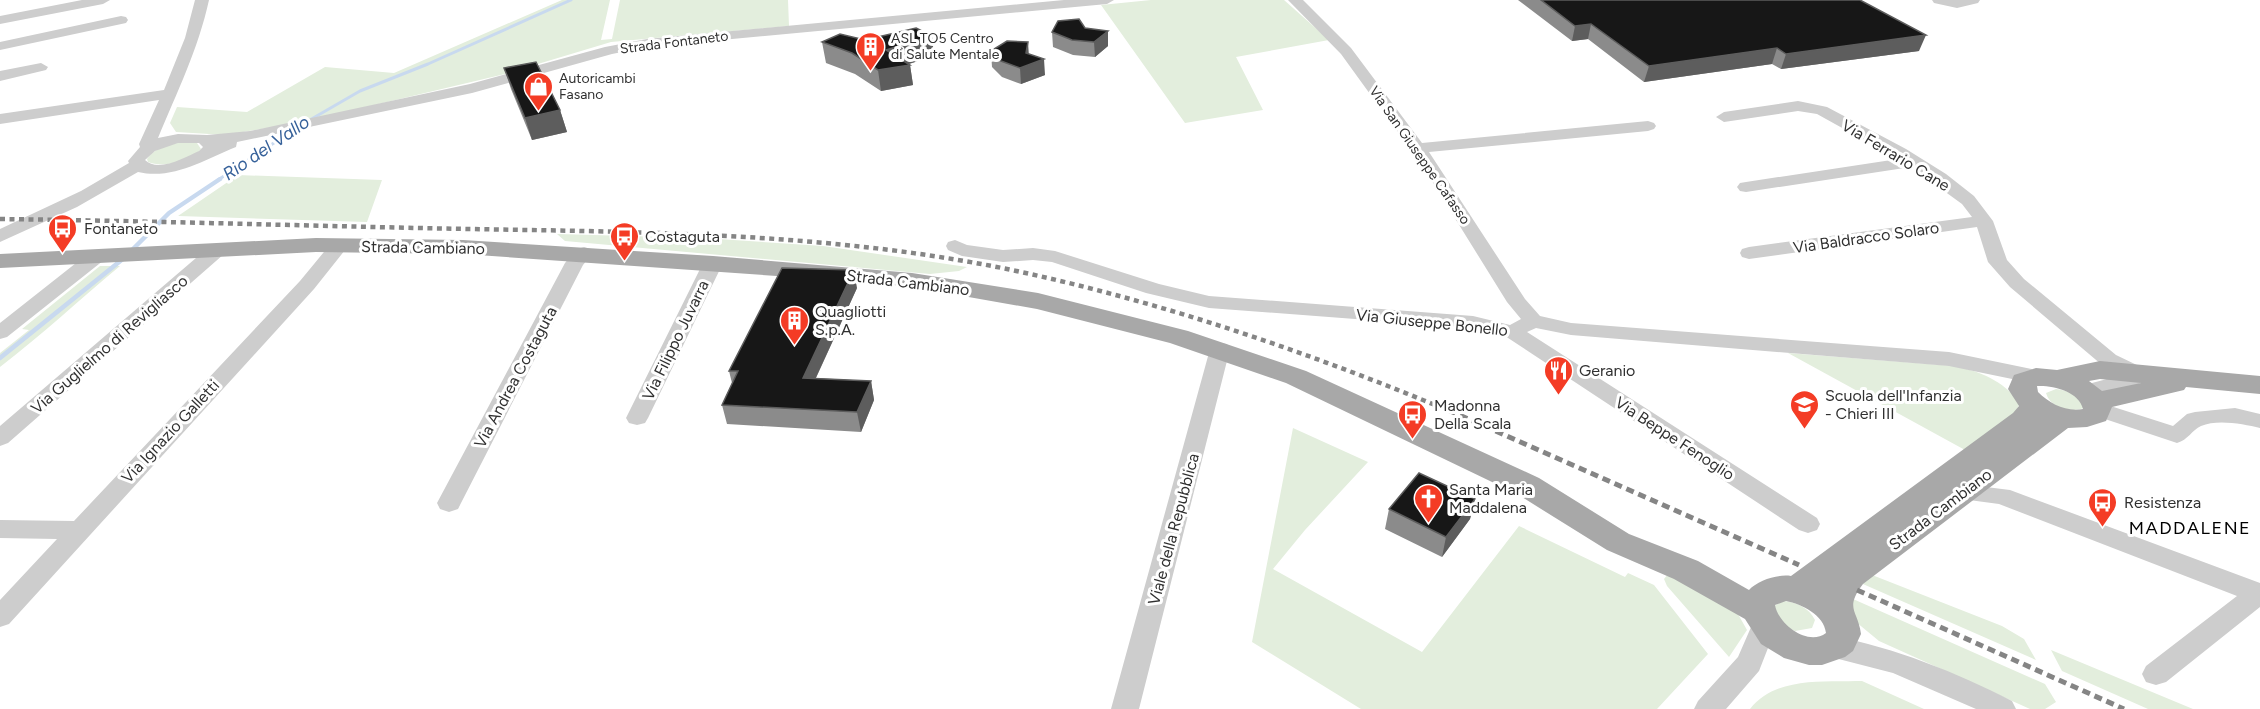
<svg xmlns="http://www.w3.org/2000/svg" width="2260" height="709" font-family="Figtree,sans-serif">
	<rect width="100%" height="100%" fill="#fff"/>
	<path fill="#e3eedd" d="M562 0H610L601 40 612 39 620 0H788L789 26 611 42 505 74 307 121 226 135 176 132 170 123 177 107 247 112 325 67 394 73Z
		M1151 0H1284L1329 40 1236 57 1263 110 1185 123 1101 5Z
		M191 142 197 143 201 149C191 162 163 168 148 162L147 159C156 146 176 142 191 142Z
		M238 175 382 180 367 222 178 216Z
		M557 234 703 238 823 246 967 267 959 271 930 274 565 241Z
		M100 266H120C80 299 42 335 0 367V353L29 330 22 329Z
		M1788 353 1954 366C1982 372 2001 380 2020 402L2016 412 1965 450Z
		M2056 389C2070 391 2079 395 2084 408 2071 413 2050 408 2046 393Z
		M1293 428 1368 462 1305 530 1273 569 1422 652 1519 526 1625 577 1628 573 1654 585 1708 654 1657 709H1361L1252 642Z
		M1867 573 2002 626 2024 639 2036 660 1856 581Z
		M1668 574 1734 607 1747 630 1729 657 1667 586 1664 579Z
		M1853 599 2045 684 2056 702 2045 709H2030L1879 641 1856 622 1849 609Z
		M1783 601C1797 602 1809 608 1815 620L1812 628 1795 631 1782 625 1774 606Z
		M2051 650 2193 709H2148L2062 671Z
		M1862 681 1924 709H1750C1775 676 1825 682 1862 681Z"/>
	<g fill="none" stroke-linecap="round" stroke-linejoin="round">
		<path stroke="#c8d9ef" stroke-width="3" d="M308 121 360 91 428 64 571 0
			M218 180 298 127"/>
		<path stroke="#c8d9ef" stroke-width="4.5" d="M132 250 169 213 220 179
			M0 358 124 258"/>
		<path fill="#cdcdcd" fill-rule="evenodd" d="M82 0H110L103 4 0 24V16Z
			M195 0H209C198 50 177 92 158 138L178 134 207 135 250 131 470 84 605 47 647 39 1064 0H1114L1107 4 647 47 612 54 472 93 237 142 236 147C204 160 173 180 138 172L77 207 0 242V229L81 191 129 163 128 161 140 147 139 144 159 100 0 124V114L164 90 185 38ZM178 143H199L203 147 199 151C186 157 158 173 145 160L155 151Z
			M1288 0H1303L1351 48 1422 143 1648 121 1654 123 1656 126 1654 129 1648 131 1429 152 1525 299 1540 316 1571 323 1949 352 2036 370 2044 372 2047 377 2044 382 2036 384 1949 366 1571 335 1536 328 1527 332 1817 518 1820 524 1817 530 1808 533 1799 530 1505 336 1473 328 1209 308 1146 293 1052 262 1033 260 1003 262 962 256 948 250 946 246 948 242 955 240 967 245 1003 250 1033 248 1055 251 1159 284 1209 296 1473 316 1510 325 1521 319 1507 302 1425 170 1341 54Z
			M1932 0H1980L1978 3 1957 8 1934 3Z
			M121 16 126 17 128 20 126 23 0 50V42Z
			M41 63 48 67 46 70 0 81V71Z
			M1798 101 1827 107 1906 149 1946 174 1974 196 1993 221 2007 260 2024 279 2116 355 2141 367 2144 372 2139 385 2085 399 2077 397 2074 392 2077 387 2122 375 2102 365 2010 287 1988 262 1977 227 1749 259 1742 257 1740 253 1742 249 1749 247 1972 217 1962 204 1911 167 1746 192 1740 191 1737 187 1740 183 1746 182 1898 159 1817 114 1798 111 1724 122 1716 117 1724 112Z
			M340 239 347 241 349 245 314 289 9 624 0 627V600L57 539 0 538V520L74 521 300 281 333 241Z
			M217 244 224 246 226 250 224 254 8 443 0 446V426L210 246Z
			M584 247 591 249 593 253 583 265 461 503 458 509 449 512 440 509 437 503 565 263 577 249Z
			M97 250 104 252 106 256 104 260 7 337 0 339V323L90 252Z
			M713 257 720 259 723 263 648 418 645 423 637 425 629 423 626 418 703 263 706 259Z
			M1220 343 1227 344 1230 349 1139 709H1111L1210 349 1213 344Z
			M2098 402 2173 426 2187 414 2195 412 2235 408 2260 414V428C2244 424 2217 419 2201 426 2192 430 2188 440 2177 443L2090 414 2087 409 2090 404Z
			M1962 484 2010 490 2260 583V607L2166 682 2156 685 2146 682 2142 674 2146 666 2237 596 1999 504 1954 498 1950 492 1954 486Z
			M1764 614 1773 618 1777 625 1759 671 1726 709H1694L1698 701 1738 657 1755 618Z
			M1833 636C1896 648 1955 672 2012 701L2016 709H1976L1893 673 1823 655 1819 647 1823 639Z"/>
		<path fill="#a8a8a8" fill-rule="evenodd" d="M316 238 463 240 713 256 912 273 1038 293 1188 331 1306 371 1539 478 1629 534 1698 561 1749 590C1758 580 1778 574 1791 576L2013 413 2019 406 2008 389 2014 375 2036 368 2057 370 2100 361 2260 376V394L2186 387 2184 390 2112 407 2106 421 2087 427 2068 428 1863 584C1844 609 1858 610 1861 634L1853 651 1845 657 1822 665H1809L1784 658 1761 644 1745 619 1674 579 1607 550 1517 494 1286 383 1170 343 1037 309 912 287 864 282 463 254 316 252 0 268V254ZM2100 379 2141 383 2102 391 2089 381ZM2037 386C2052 385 2079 391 2083 409 2066 412 2050 404 2038 392ZM1786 601C1802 604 1824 615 1826 633 1808 647 1778 624 1775 605Z"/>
		<path stroke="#858585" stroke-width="4.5" stroke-dasharray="5 4.5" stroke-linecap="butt" d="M0 219C156 221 312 226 468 229 648 232 830 233 1007 269 1160 301 1308 352 1452 412"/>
		<path stroke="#858585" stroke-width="5" stroke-dasharray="8 5" stroke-linecap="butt" d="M1448 410 1799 565
			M1857 590 2124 709"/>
	</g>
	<path fill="#8b8b8b" d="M1518 0H1860L1919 51 1781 69 1772 64 1644 82 1588 39 1572 41Z
		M1085 28 1108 31V46L1095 57 1073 55 1053 47 1052 32Z
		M822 42 934 56 909 64 910 65 913 85 881 91 855 74 826 63Z
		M991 51 1028 54 1045 75 1021 84 1002 77 992 67Z
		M504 68 560 110 567 132 532 140 511 89Z
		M857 288 816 378 871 381 874 400 861 432 727 424 722 405 732 383 729 371Z
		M1475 499 1470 519 1442 557 1385 529 1389 509Z"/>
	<path fill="#5d5d5d" d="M1591 24 1588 39 1572 41 1575 26Z
		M1108 31V46L1095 57 1094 42Z
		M1926 35 1919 51 1781 69 1786 54Z
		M932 36 934 56 902 66 910 65 913 85 881 91 878 70 886 50Z
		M1028 42 1029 57 1044 59 1045 75 1021 84 1020 68 1026 53Z
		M1777 48 1772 64 1644 82 1649 66Z
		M560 110 567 132 532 140 525 118Z
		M854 270 857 288 807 397 803 378Z
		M871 381 874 400 861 432 857 412Z
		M1475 499 1470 519 1442 557 1446 537Z"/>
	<path fill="#171717" stroke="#5d5d5d" stroke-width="1.5" d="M1541 0H1860L1926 35 1786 54 1777 48 1649 66 1591 24 1575 26Z
		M1079 19 1085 28 1108 31 1094 42 1072 40 1052 32 1058 21Z
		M916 28 932 36 886 50 910 65 878 70 852 53 822 42 840 34 865 40Z
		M1007 41 1028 42 1026 53 1044 59 1020 68 1001 61 991 51Z
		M536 62 560 110 525 118 504 68Z
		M782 268 854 270 803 378 871 381 857 412 722 405 738 371H729Z
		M1419 473 1475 499 1446 537 1389 509Z"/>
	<defs>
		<symbol id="building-pin" viewBox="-11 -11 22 30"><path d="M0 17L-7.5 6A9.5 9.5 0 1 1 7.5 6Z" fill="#f43c25" stroke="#fff"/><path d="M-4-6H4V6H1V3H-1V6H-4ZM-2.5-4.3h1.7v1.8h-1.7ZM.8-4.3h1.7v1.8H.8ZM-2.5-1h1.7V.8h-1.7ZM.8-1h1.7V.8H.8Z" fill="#fff"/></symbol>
		<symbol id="shop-pin" viewBox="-11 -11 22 30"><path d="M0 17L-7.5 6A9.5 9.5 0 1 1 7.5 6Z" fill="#f43c25" stroke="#fff"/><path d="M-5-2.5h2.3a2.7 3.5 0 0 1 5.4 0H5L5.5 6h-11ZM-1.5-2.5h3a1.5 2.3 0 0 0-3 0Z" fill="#fff"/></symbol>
		<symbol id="bus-pin" viewBox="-11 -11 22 30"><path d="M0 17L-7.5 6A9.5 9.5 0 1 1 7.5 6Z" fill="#f43c25" stroke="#fff"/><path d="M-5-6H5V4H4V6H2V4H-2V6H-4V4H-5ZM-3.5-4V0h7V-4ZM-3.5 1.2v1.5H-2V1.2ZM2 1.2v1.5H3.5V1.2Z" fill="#fff"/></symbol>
		<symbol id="restaurant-pin" viewBox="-11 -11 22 30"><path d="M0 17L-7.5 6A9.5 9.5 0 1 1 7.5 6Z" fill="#f43c25" stroke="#fff"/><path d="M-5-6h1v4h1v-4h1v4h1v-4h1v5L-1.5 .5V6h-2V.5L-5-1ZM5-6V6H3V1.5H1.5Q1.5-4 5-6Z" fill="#fff"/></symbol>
		<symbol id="school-pin" viewBox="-11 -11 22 30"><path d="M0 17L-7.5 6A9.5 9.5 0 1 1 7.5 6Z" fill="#f43c25" stroke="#fff"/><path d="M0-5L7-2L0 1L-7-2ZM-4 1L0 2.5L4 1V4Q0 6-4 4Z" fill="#fff"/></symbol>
		<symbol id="church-pin" viewBox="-11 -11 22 30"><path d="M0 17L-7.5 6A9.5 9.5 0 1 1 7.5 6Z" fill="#f43c25" stroke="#fff"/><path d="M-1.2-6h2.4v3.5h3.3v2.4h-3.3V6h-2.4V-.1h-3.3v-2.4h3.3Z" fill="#fff"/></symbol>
	</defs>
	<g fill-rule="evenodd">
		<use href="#building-pin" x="854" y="30" width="33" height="45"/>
		<use href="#shop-pin" x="522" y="70" width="33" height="45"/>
		<use href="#bus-pin" x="46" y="212" width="33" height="45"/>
		<use href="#bus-pin" x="608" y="220" width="33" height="45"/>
		<use href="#building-pin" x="778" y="304" width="33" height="45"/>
		<use href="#restaurant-pin" x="1542" y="354" width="33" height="45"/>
		<use href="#school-pin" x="1788" y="388" width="33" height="45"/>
		<use href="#bus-pin" x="1396" y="398" width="33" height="45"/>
		<use href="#church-pin" x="1412" y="482" width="33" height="45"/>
		<use href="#bus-pin" x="2086" y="486" width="33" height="45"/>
	</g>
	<g text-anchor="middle" stroke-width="6" stroke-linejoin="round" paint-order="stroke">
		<g font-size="14" fill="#303030" stroke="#fff" text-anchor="start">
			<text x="891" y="43">ASL TO5 Centro<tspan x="891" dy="16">di Salute Mentale</tspan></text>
			<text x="559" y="83">Autoricambi<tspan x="559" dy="16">Fasano</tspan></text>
		</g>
		<g font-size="14" fill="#303030" stroke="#fff">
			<text transform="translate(674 42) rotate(-7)" y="5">Strada Fontaneto</text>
			<text transform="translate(1420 155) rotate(55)" y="5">Via San Giuseppe Cafasso</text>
		</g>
		<g font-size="16" fill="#303030" stroke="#fff">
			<text transform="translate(1896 155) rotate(31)" y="6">Via Ferrario Cane</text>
			<text transform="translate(1866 237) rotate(-8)" y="6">Via Baldracco Solaro</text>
			<text transform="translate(423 247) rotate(1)" y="6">Strada Cambiano</text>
			<text transform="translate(908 282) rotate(7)" y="6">Strada Cambiano</text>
			<text transform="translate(1432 322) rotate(6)" y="6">Via Giuseppe Bonello</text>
			<text transform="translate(675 340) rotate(-64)" y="6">Via Filippo Juvarra</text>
			<text transform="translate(109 344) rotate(-41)" y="6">Via Guglielmo di Revigliasco</text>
			<text transform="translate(515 377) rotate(-62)" y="6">Via Andrea Costaguta</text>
			<text transform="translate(170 431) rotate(-47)" y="6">Via Ignazio Galletti</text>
			<text transform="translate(1675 438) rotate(33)" y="6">Via Beppe Fenoglio</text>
			<text transform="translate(1940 509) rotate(-37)" y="6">Strada Cambiano</text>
			<text transform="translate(1173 529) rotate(-75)" y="6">Viale della Repubblica</text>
		</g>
		<g font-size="16" fill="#303030" stroke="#fff" text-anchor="start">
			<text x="84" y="234">Fontaneto</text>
			<text x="645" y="242">Costaguta</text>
			<text x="815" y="317">Quagliotti<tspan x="815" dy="18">S.p.A.</tspan></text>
			<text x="1579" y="376">Geranio</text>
			<text x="1825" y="401">Scuola dell'Infanzia<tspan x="1825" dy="18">- Chieri III</tspan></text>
			<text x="1434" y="411">Madonna<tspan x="1434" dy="18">Della Scala</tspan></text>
			<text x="1449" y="495">Santa Maria<tspan x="1449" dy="18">Maddalena</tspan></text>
			<text x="2124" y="508">Resistenza</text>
		</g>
		<g font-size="18" font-style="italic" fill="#36619a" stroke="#fff">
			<text transform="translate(266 148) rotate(-34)" y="6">Rio del Vallo</text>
		</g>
		<g font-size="18" letter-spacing="1.5" fill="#000" stroke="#fff">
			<text x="2190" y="534">MADDALENE</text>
		</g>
	</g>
</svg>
